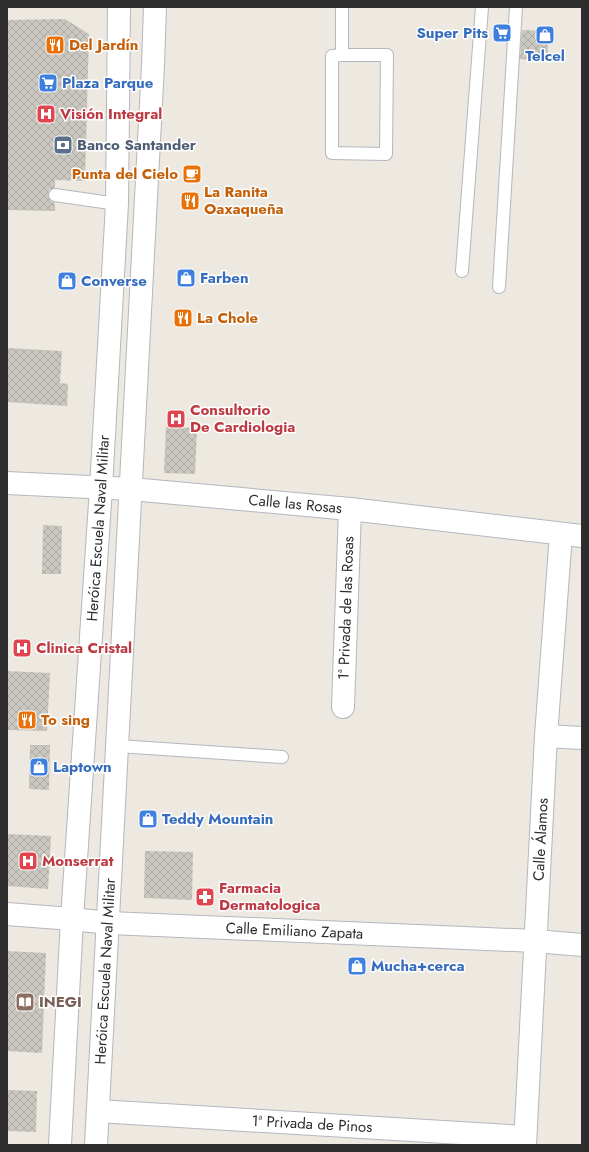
<svg xmlns="http://www.w3.org/2000/svg" width="589" height="1152" font-family="Jost,sans-serif">
	<defs>
		<pattern id="building-cross-hatch" width="8" height="8" patternUnits="userSpaceOnUse"><rect width="8" height="8" fill="#c9c7bf"/><path d="M0 0l8 8M0 8l8-8" fill="none" stroke="#adaba4"/></pattern>
	</defs>
	<rect width="100%" height="100%" fill="#ede9e1"/>
	<path fill="url(#building-cross-hatch)" d="M65 19 89 34 85 181 55 180V188L49 190 48 194 50 201 55 203V211L7 210V20Z
		M522 30 549 31 547 61 520 59Z
		M7 348 62 351 60 383 68 384 67 406 7 402Z
		M166 427 197 428 195 474 164 473Z
		M43 525 62 526 61 574H42Z
		M7 671 50 673 47 731 7 730Z
		M30 745H50L49 790 29 789Z
		M7 834 51 836 48 889 7 886Z
		M145 851 193 852 192 900 144 898Z
		M7 951 46 953 42 1053 7 1051Z
		M7 1090 37 1091 36 1132 7 1131Z"/>
	<g fill="none" stroke-linecap="round" stroke-linejoin="round">
		<defs>
			<path id="lane" d="M342 7V55
				M342 55H387L386 154 332 153V56Z
				M55 195 117 204
				M462 271 482 7
				M499 287 516 7
				M118 746 282 757"/>
			<g id="street">
				<path id="s1" d="M7 483 131 489 350 509 582 536"/>
				<path d="M343 707 350 509"/>
				<path d="M546 736 582 738"/>
				<path d="M98 1111 525 1137"/>
				<path id="s2" d="M525 1145 546 736 561 534"/>
			</g>
			<g id="secondary">
				<path id="s3" d="M7 914 72 919 109 923 536 941 582 945"/>
				<path id="s4" d="M60 1145 72 919 101 488 117 204 119 7"/>
				<path id="s5" d="M96 1145 153 65 155 7"/>
			</g>
		</defs>
		<use href="#lane" stroke="#b5b6bf" stroke-width="14"/>
		<use href="#street" stroke="#b5b6bf" stroke-width="24"/>
		<use href="#secondary" stroke="#b5b6bf" stroke-width="24"/>
		<use href="#lane" stroke="#fff" stroke-width="12"/>
		<use href="#street" stroke="#fff" stroke-width="22"/>
		<use href="#secondary" stroke="#fff" stroke-width="22"/>
	</g>
	<defs>
		<symbol id="supermarket-square" viewBox="-11 -11 22 22"><rect x="-9" y="-9" width="18" height="18" rx="4" fill="#3f7fe0" stroke="#fff"/><path d="M-6-5.5h2.5l.6 2H6L4.5 2H-2.5L-4.4-4H-6ZM-1.5 3.2a1.3 1.3 0 1 0 .1 0ZM3 3.2a1.3 1.3 0 1 0 .1 0Z" fill="#fff"/></symbol>
		<symbol id="shop-square" viewBox="-11 -11 22 22"><rect x="-9" y="-9" width="18" height="18" rx="4" fill="#3f7fe0" stroke="#fff"/><path d="M-5-2.5h2.3a2.7 3.5 0 0 1 5.4 0H5L5.5 6h-11ZM-1.5-2.5h3a1.5 2.3 0 0 0-3 0Z" fill="#fff"/></symbol>
		<symbol id="restaurant-square" viewBox="-11 -11 22 22"><rect x="-9" y="-9" width="18" height="18" rx="4" fill="#e8710a" stroke="#fff"/><path d="M-5-6h1v4h1v-4h1v4h1v-4h1v5L-1.5 .5V6h-2V.5L-5-1ZM5-6V6H3V1.5H1.5Q1.5-4 5-6Z" fill="#fff"/></symbol>
		<symbol id="hospital-square" viewBox="-11 -11 22 22"><rect x="-9" y="-9" width="18" height="18" rx="4" fill="#e0444e" stroke="#fff"/><path d="M-5-5h3v3.5h4V-5h3V5h-3V1.5h-4V5h-3Z" fill="#fff"/></symbol>
		<symbol id="bank-square" viewBox="-11 -11 22 22"><rect x="-9" y="-9" width="18" height="18" rx="4" fill="#5c6f8a" stroke="#fff"/><path d="M-6-4H6V4H-6ZM0-2.3a2.3 2.3 0 1 0 0 4.6a2.3 2.3 0 1 0 0-4.6Z" fill="#fff"/></symbol>
		<symbol id="cafe-square" viewBox="-11 -11 22 22"><rect x="-9" y="-9" width="18" height="18" rx="4" fill="#e8710a" stroke="#fff"/><path d="M-5.5-4.5H6V0H3Q3 3.5 0 3.5H-2.5Q-5.5 3.5-5.5 0ZM3-3.2v2h1.7v-2ZM-6 4.5H4V6H-6Z" fill="#fff"/></symbol>
		<symbol id="pharmacy-square" viewBox="-11 -11 22 22"><rect x="-9" y="-9" width="18" height="18" rx="4" fill="#e0444e" stroke="#fff"/><path d="M-2-6h4v4h4v4h-4v4h-4v-4h-4v-4h4Z" fill="#fff"/></symbol>
		<symbol id="library-square" viewBox="-11 -11 22 22"><rect x="-9" y="-9" width="18" height="18" rx="4" fill="#8d6e63" stroke="#fff"/><path d="M-6-4Q-3-5.5-.7-3.5V5Q-3 3-6 4ZM6-4Q3-5.5 .7-3.5V5Q3 3 6 4Z" fill="#fff"/></symbol>
	</defs>
	<g fill-rule="evenodd">
		<use href="#supermarket-square" x="491" y="22" width="22" height="22"/>
		<use href="#shop-square" x="534" y="24" width="22" height="22"/>
		<use href="#restaurant-square" x="44" y="34" width="22" height="22"/>
		<use href="#supermarket-square" x="37" y="72" width="22" height="22"/>
		<use href="#hospital-square" x="35" y="103" width="22" height="22"/>
		<use href="#bank-square" x="52" y="134" width="22" height="22"/>
		<use href="#cafe-square" x="181" y="163" width="22" height="22"/>
		<use href="#restaurant-square" x="179" y="190" width="22" height="22"/>
		<use href="#shop-square" x="175" y="267" width="22" height="22"/>
		<use href="#shop-square" x="56" y="270" width="22" height="22"/>
		<use href="#restaurant-square" x="172" y="307" width="22" height="22"/>
		<use href="#hospital-square" x="165" y="408" width="22" height="22"/>
		<use href="#hospital-square" x="11" y="637" width="22" height="22"/>
		<use href="#restaurant-square" x="16" y="709" width="22" height="22"/>
		<use href="#shop-square" x="28" y="756" width="22" height="22"/>
		<use href="#shop-square" x="137" y="808" width="22" height="22"/>
		<use href="#hospital-square" x="17" y="850" width="22" height="22"/>
		<use href="#pharmacy-square" x="194" y="886" width="22" height="22"/>
		<use href="#shop-square" x="346" y="955" width="22" height="22"/>
		<use href="#library-square" x="14" y="991" width="22" height="22"/>
	</g>
	<g text-anchor="middle" stroke-width="3" stroke-linejoin="round" paint-order="stroke">
		<g font-size="15" font-weight="bold" fill="#366cbe" stroke="#fff" text-anchor="start">
			<text x="488" y="38" text-anchor="end">Super Pits</text>
			<text x="545" y="61" text-anchor="middle">Telcel</text>
			<text x="62" y="88">Plaza Parque</text>
			<text x="200" y="283">Farben</text>
			<text x="81" y="286">Converse</text>
			<text x="53" y="772">Laptown</text>
			<text x="162" y="824">Teddy Mountain</text>
			<text x="371" y="971">Mucha+cerca</text>
		</g>
		<g font-size="15" font-weight="bold" fill="#c56008" stroke="#fff" text-anchor="start">
			<text x="69" y="50">Del Jardín</text>
			<text x="178" y="179" text-anchor="end">Punta del Cielo</text>
			<text x="204" y="197">La Ranita<tspan x="204" dy="17">Oaxaqueña</tspan></text>
			<text x="197" y="323">La Chole</text>
			<text x="41" y="725">To sing</text>
		</g>
		<g font-size="15" font-weight="bold" fill="#be3a42" stroke="#fff" text-anchor="start">
			<text x="60" y="119">Visión Integral</text>
			<text x="190" y="415">Consultorio<tspan x="190" dy="17">De Cardiologia</tspan></text>
			<text x="36" y="653">Clinica Cristal</text>
			<text x="42" y="866">Monserrat</text>
			<text x="219" y="893">Farmacia<tspan x="219" dy="17">Dermatologica</tspan></text>
		</g>
		<g font-size="15" font-weight="bold" fill="#4e5e75" stroke="#fff" text-anchor="start">
			<text x="77" y="150">Banco Santander</text>
		</g>
		<g font-size="15" fill="#2d2d2d" stroke="#fff">
			<text dy="5" stroke="none"><textPath href="#s1" startOffset="289">Calle las Rosas</textPath></text>
			<text dy="5" stroke="none"><textPath href="#s4" startOffset="618">Heróica Escuela Naval Militar</textPath></text>
			<text transform="translate(346 608) rotate(-88)" y="5">1ª Privada de las Rosas</text>
			<text dy="5" stroke="none"><textPath href="#s2" startOffset="306">Calle Álamos</textPath></text>
			<text dy="5" stroke="none"><textPath href="#s3" startOffset="288">Calle Emiliano Zapata</textPath></text>
			<text dy="5" stroke="none"><textPath href="#s5" startOffset="174">Heróica Escuela Naval Militar</textPath></text>
			<text transform="translate(312 1124) rotate(3)" y="5">1ª Privada de Pinos</text>
		</g>
		<g font-size="15" font-weight="bold" fill="#785e54" stroke="#fff" text-anchor="start">
			<text x="39" y="1007">INEGI</text>
		</g>
	</g>
	<rect width="589" height="1152" fill="none" stroke="#2d2d2d" stroke-width="16"/>
</svg>
